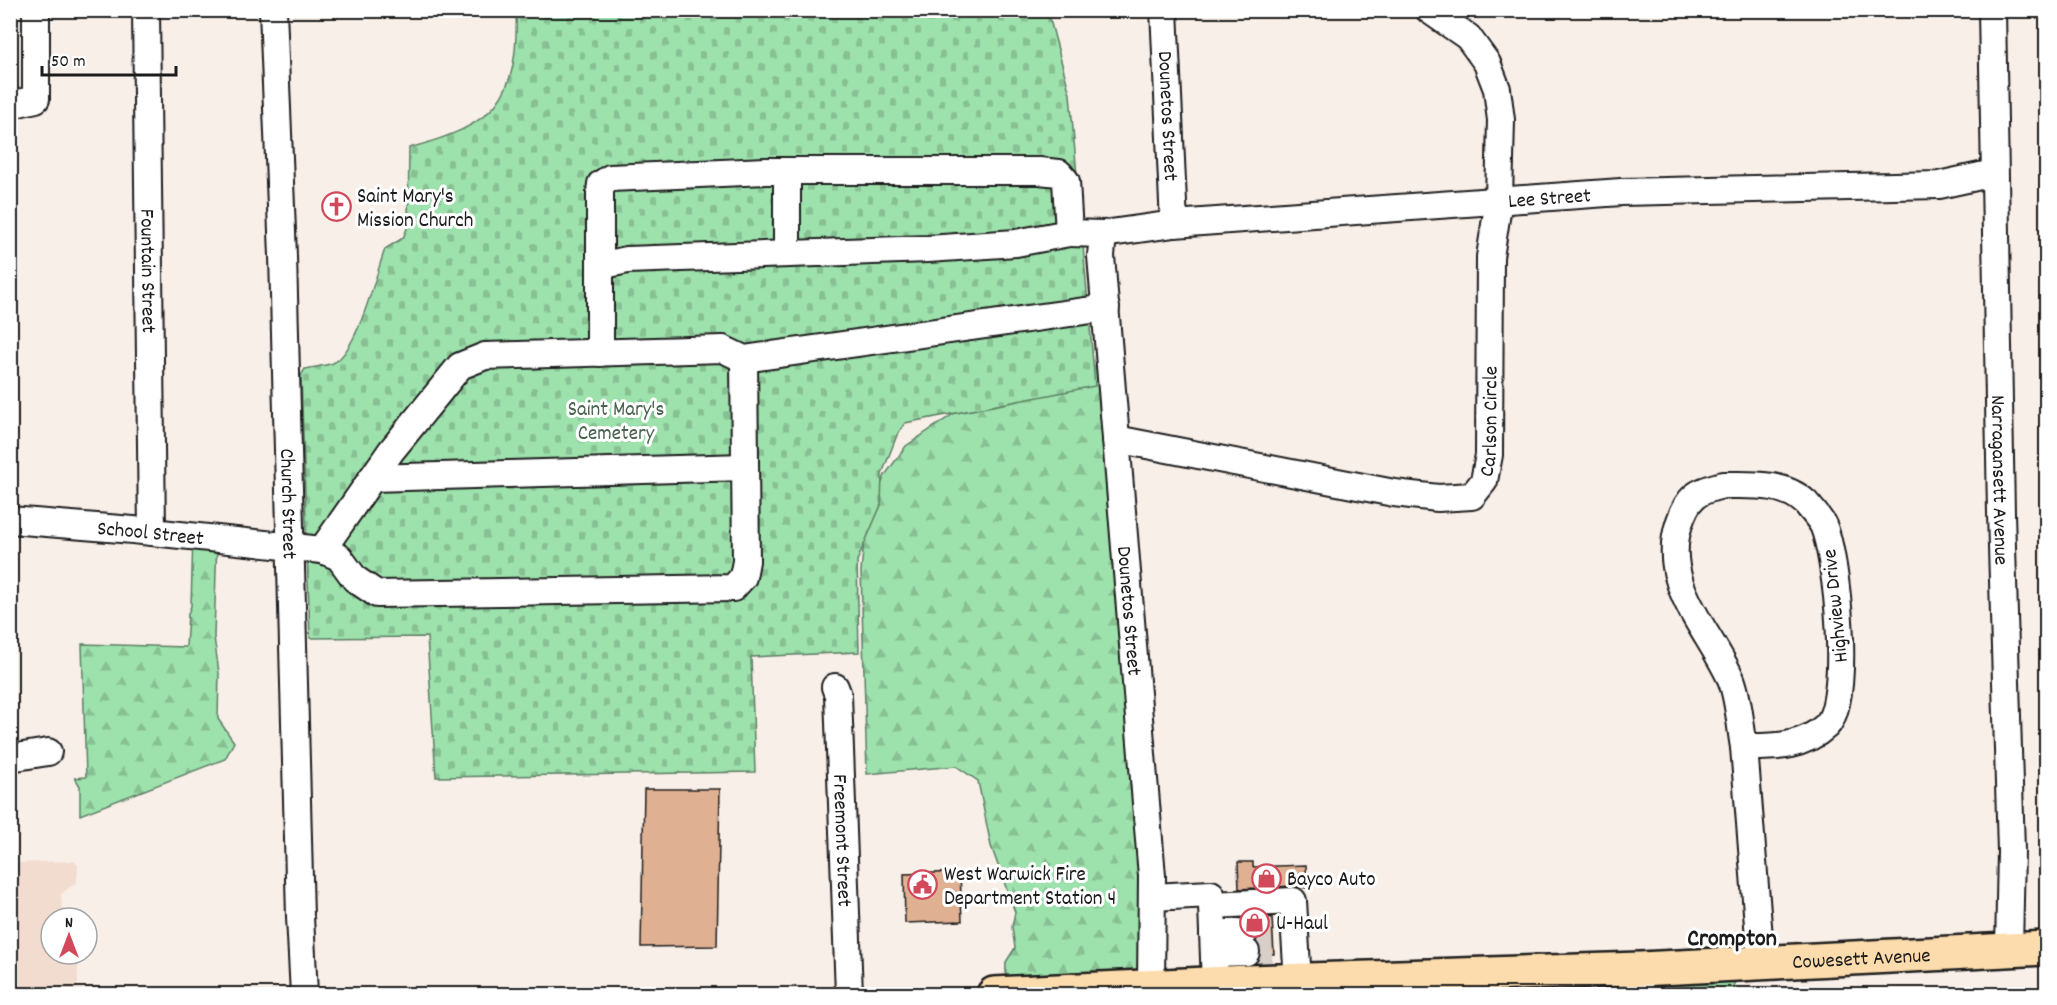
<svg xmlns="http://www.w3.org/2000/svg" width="2057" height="1005" font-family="Dekko,sans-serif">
	<defs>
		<pattern id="forest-firs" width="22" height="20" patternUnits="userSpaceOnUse" patternTransform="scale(1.5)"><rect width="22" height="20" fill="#9de1ac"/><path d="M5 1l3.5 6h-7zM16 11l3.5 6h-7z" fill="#87c093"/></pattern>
		<pattern id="cemetery-stones" width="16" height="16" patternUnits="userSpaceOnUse" patternTransform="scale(1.5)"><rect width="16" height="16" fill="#9de1ac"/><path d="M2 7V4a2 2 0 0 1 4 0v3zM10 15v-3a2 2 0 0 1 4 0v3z" fill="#87c093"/></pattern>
	</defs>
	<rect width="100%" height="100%" fill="#f9efe9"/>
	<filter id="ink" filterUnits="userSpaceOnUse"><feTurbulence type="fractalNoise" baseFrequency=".0167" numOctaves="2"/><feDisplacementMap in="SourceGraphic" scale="12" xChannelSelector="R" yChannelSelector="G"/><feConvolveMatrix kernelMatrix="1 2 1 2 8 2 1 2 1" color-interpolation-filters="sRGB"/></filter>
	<g filter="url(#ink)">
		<path fill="#f2dccf" d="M74 861 78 865 77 882 61 894 62 908 77 918H51V954H78V983L74 994H11V863Z"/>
		<path fill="url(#forest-firs)" stroke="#5c7e64" stroke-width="1.5" d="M1109 365 1149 989 1005 994 1006 962 1015 948 1012 927 1015 912 991 846 978 781 956 766 867 774 861 571 866 522 885 475 906 446 977 398 1038 370Z
			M193 536 217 539 214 637 219 673 218 719 234 742 225 759 80 815V786L75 778 86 777 82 644 186 647 188 614 191 606Z
			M1732 965 1735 994H1637L1639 971Z"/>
		<path fill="url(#cemetery-stones)" stroke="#5c7e64" stroke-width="1.5" d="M998 10 1049 16 1070 94 1095 386 905 423 897 435 882 474 881 505 857 561 859 652 751 657 755 772 436 777 427 637 310 638 301 376 305 369C314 367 325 366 333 363 357 353 376 274 385 249L403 238 408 226 409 148C495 125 519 100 516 11Z"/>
		<path fill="#e0b092" stroke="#1c1c1c" stroke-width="1.5" d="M644 789H720L717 946 641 947Z
			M1238 862H1253V867L1306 865 1307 888 1292 886 1239 889Z
			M960 872 962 921 905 923 904 874Z
			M1272 917 1274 954H1260L1256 941 1260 930 1257 923 1250 918Z"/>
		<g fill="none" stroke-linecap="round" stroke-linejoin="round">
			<path stroke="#d8cfca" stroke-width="26" stroke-dasharray="26 13" stroke-linecap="butt" d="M1245 932 1273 931
				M1246 952 1274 951"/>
			<defs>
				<g id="minor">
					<path id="s1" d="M146 10 152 532"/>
					<path id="s2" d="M273 10 283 256 300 917 304 994"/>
					<path id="s3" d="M1164 10 1174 224"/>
					<path id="s4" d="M1992 10 2001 513 2011 851 2009 949"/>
					<path d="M10 105 36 99V10"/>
					<path d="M787 171V254"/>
					<path id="s5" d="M1069 233 1103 234 1174 224 1621 192 1939 185 1994 173"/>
					<path id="s6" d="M1103 234 1101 256 1152 876 1151 987"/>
					<path d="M600 266 627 260 928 249 1016 243 1069 233 1066 181 1059 173 1039 171H766L610 178 601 184 600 192V353"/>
					<path id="s7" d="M1116 439 1394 493 1438 498 1472 496 1484 481 1489 455 1490 257 1499 199 1501 120 1497 89 1487 63 1468 37 1429 10"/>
					<path d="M372 478 744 467"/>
					<path d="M1723 485C1751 485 1784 482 1806 503 1811 509 1819 518 1823 525 1837 557 1852 701 1826 726 1802 748 1773 747 1744 747 1740 725 1739 699 1731 679 1708 628 1660 584 1679 524 1688 496 1697 491 1723 485Z"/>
					<path id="s8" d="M10 520 133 530 322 550 339 557 355 579 377 594 733 588 743 577 746 561 744 359"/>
					<path d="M322 550 391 451 460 366 485 356 723 349 744 359 1106 308"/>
					<path id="s9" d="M835 687 838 695 849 994"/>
					<path d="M1744 747 1761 963"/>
					<path d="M10 758 48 752"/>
					<path d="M1152 897 1211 894 1212 905"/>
					<path d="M1213 934 1245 932"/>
					<path d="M1214 953 1246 952"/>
					<path d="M1215 985 1212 905 1293 901 1298 982"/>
					<path d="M1639 994 1640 969"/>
				</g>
				<g id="major">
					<path id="s10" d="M994 994 1249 982 1640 969 2046 948"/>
				</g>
			</defs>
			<use href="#minor" stroke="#1c1c1c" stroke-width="30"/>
			<use href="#major" stroke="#1c1c1c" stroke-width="38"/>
			<use href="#minor" stroke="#fff" stroke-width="26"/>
			<use href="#major" stroke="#fcdcac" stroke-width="33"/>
		</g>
	</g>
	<defs>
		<symbol id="church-ring" viewBox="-11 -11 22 22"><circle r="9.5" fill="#fff" stroke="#d1495b" stroke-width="1.5"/><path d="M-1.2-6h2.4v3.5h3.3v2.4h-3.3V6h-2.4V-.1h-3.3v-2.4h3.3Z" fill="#d1495b"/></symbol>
		<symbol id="shop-ring" viewBox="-11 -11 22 22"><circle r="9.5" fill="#fff" stroke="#d1495b" stroke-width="1.5"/><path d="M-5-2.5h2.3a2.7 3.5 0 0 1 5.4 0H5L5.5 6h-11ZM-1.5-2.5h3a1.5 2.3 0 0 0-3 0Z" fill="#d1495b"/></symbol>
		<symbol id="civic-ring" viewBox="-11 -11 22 22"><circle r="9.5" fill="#fff" stroke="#d1495b" stroke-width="1.5"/><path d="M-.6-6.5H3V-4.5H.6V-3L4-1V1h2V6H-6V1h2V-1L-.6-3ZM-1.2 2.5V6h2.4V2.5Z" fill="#d1495b"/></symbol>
	</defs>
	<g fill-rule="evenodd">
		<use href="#church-ring" x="320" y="190" width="33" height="33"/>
		<use href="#shop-ring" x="1250" y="862" width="33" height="33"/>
		<use href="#civic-ring" x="906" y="868" width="33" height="33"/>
		<use href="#shop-ring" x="1238" y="906" width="33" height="33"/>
	</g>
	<g text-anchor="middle" stroke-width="6" stroke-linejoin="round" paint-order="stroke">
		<g font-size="21" fill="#1c1c1c" stroke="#fff">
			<text dy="7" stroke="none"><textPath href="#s3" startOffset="106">Dounetos Street</textPath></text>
			<text dy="7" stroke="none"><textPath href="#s5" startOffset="482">Lee Street</textPath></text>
			<text dy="7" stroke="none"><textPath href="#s1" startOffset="261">Fountain Street</textPath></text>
			<text dy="7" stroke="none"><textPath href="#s7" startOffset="441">Carlson Circle</textPath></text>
			<text dy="7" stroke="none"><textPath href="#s4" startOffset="470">Narragansett Avenue</textPath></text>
			<text dy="7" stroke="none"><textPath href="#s2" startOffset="494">Church Street</textPath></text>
			<text dy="7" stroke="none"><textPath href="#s8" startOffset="141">School Street</textPath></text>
			<text transform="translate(1834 606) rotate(-96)" y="7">Highview Drive</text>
			<text dy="7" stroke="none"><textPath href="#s6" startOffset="378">Dounetos Street</textPath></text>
			<text dy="7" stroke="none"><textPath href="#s9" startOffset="154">Freemont Street</textPath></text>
			<text dy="7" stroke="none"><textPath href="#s10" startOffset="868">Cowesett Avenue</textPath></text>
		</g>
		<g font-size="21" fill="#1c1c1c" stroke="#fff" text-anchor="start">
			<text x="357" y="202">Saint Mary's<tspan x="357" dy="24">Mission Church</tspan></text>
			<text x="944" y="880">West Warwick Fire<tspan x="944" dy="24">Department Station 4</tspan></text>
			<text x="1287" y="885">Bayco Auto</text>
			<text x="1276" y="929">U-Haul</text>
		</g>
		<g font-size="21" fill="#49614e" stroke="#fff">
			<text x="616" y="415">Saint Mary's<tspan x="616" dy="24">Cemetery</tspan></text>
		</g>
		<g font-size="24" font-weight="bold" fill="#1c1c1c" stroke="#fff">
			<text x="1732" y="945">Crompton</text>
		</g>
	</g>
	<rect width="2057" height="1005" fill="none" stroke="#fff" stroke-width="36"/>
	<rect x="18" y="18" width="2021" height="969" fill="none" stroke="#1c1c1c" stroke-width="2" filter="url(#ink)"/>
	<g transform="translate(69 936)"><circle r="28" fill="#ffffff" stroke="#a4a4a4" stroke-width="1.5"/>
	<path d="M0-4.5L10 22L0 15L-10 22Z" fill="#d1495b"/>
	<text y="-9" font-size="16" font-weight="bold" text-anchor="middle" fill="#1c1c1c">N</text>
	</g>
	<path d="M42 66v9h134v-9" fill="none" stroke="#1c1c1c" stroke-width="3"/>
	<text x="51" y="66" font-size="18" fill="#1c1c1c" stroke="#ffffff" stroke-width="4.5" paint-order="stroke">50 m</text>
</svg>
